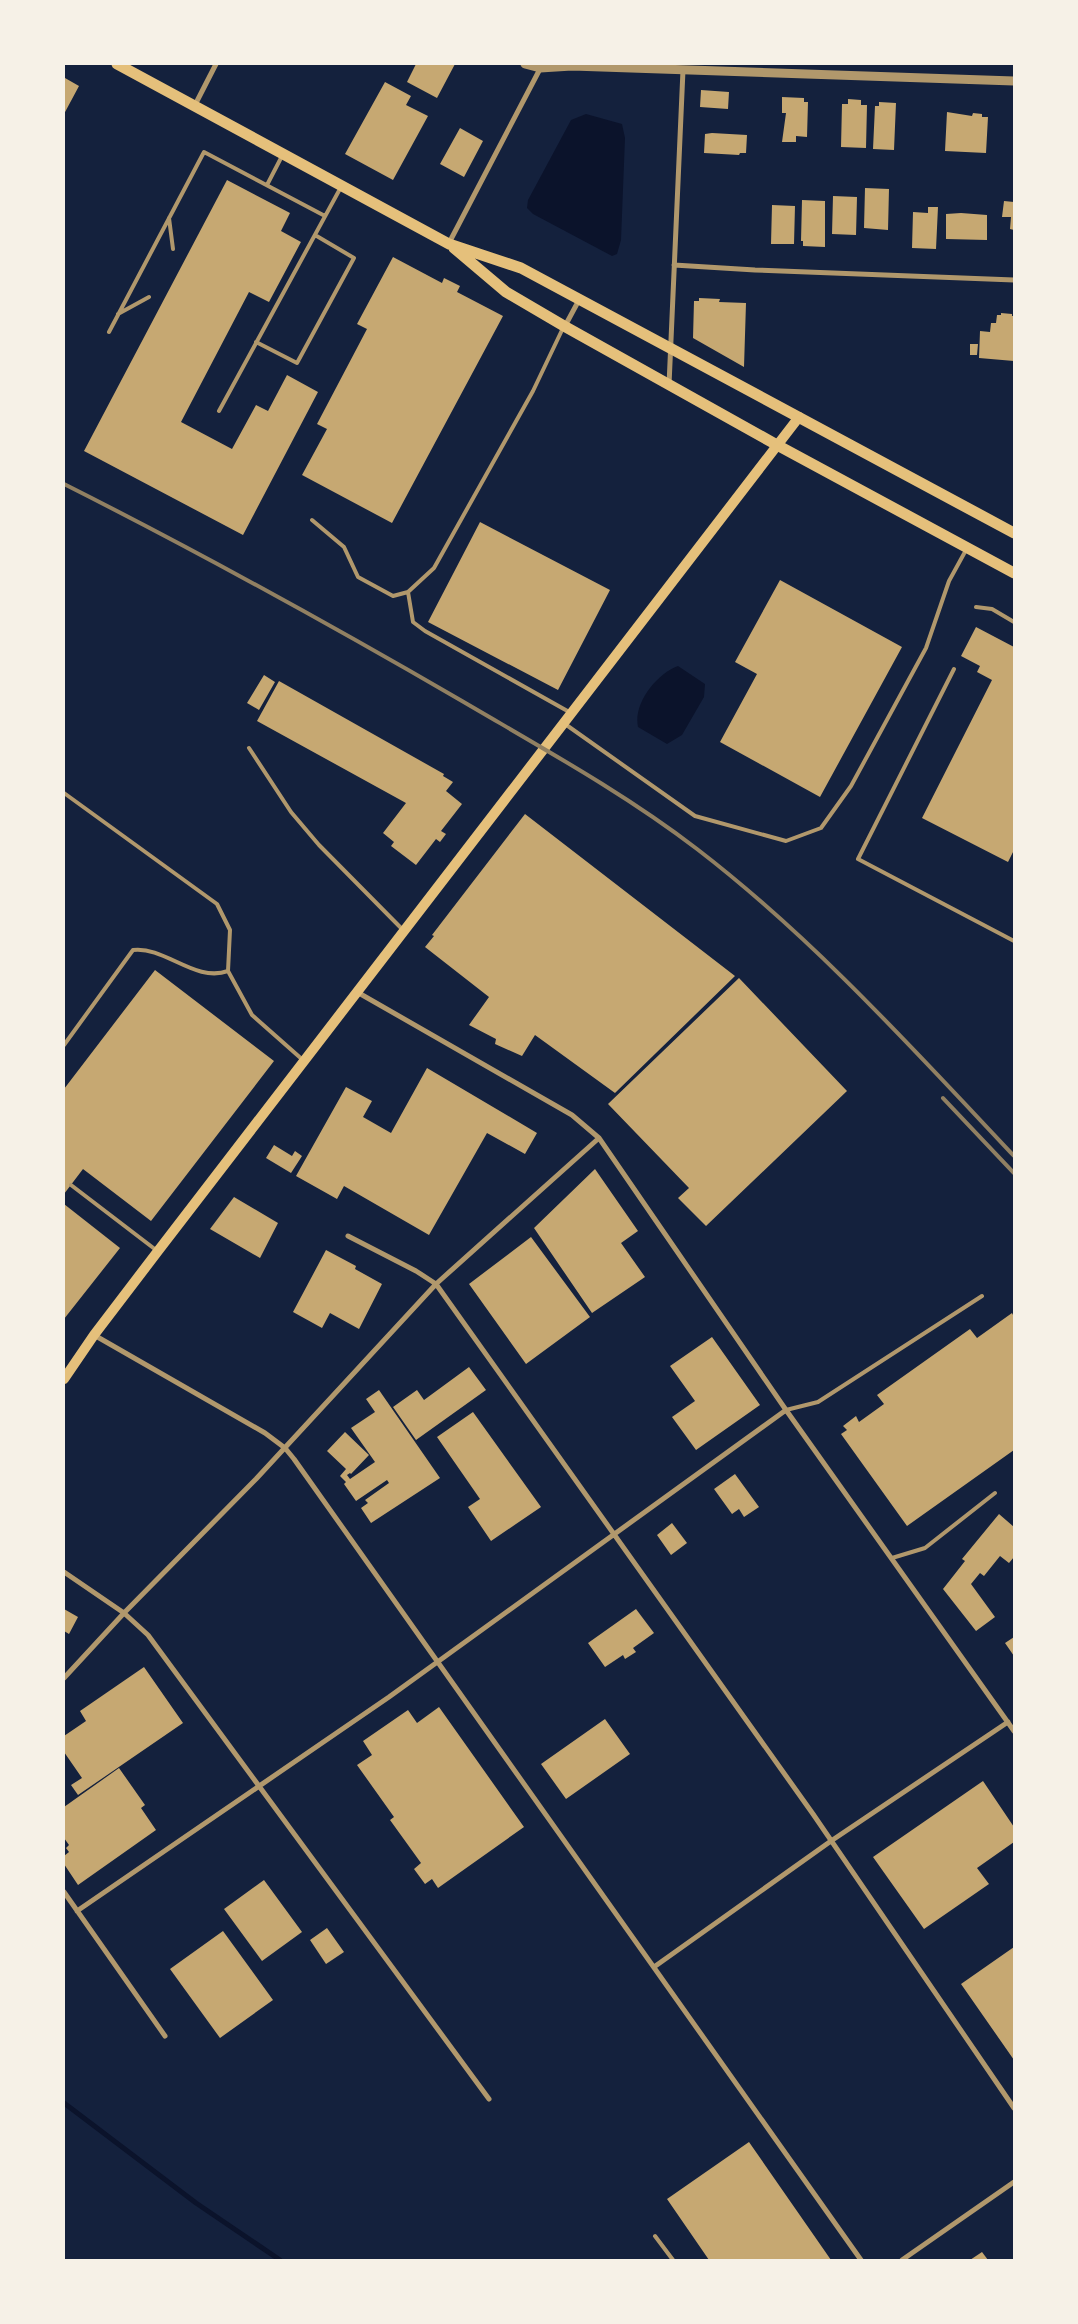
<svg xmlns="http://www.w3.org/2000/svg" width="1078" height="2324" font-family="'Work Sans',sans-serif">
	<rect width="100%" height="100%" fill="#14213d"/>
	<path fill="#0b132b" d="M586 114 622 124 625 138 621 240 617 254 612 256 533 214 527 208 528 200 571 120Z
		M678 666 705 684 704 697 682 735 667 744 638 727C633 704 656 674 678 666Z"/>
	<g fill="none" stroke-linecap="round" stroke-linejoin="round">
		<path stroke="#0b132b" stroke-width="5" d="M64 2103 196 2203 280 2260"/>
	</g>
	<path fill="#c6a872" d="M416 64H455L437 98 407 82Z
		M65 78 79 86 64 114V80Z
		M385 82 411 96 406 105 428 116 393 180 345 154Z
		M701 90 729 92 728 109 700 107Z
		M782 97 804 98V102H808L807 137 796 136V142H782L786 113H782Z
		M848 99 861 100V105H867L866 148 841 147 842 104H848Z
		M879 102 896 103 894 150 873 149 875 106H879Z
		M947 112 972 116 973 113 982 114V117H988L986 153 945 151Z
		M460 128 483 141 464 177 440 164Z
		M712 133 747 135 746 153H740L739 155 704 153 705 134Z
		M227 180 290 213 281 231 301 242 269 302 249 292 181 422 232 449 256 405 268 411 287 375 318 392 243 535 84 451Z
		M865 188 889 189 888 230 864 228Z
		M833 196 857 197 856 235 832 234Z
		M802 200 825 201V247L803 246V241H801Z
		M1004 201 1014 202V230L1010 229 1011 217H1002Z
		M772 205 795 206 794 244H771Z
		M928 207H938L936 249 912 248 913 212 928 213Z
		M961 213 987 215V240L946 239V214Z
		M393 257 442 283 444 278 460 286 457 292 503 316 392 523 302 475 327 429 317 424 367 329 357 324Z
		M699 298 720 299 719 302 746 303 744 367 693 338 694 301H699Z
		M1001 313 1012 314V316H1014V361L979 358 980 331 990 332 991 323H996L997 315H1001Z
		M970 344H978L977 355H970Z
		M480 522 610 590 558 690 428 622Z
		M780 580 902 647 820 797 720 742 757 674 735 662Z
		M976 627 1014 647V850L1008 862 922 818 992 680 977 672 980 666 961 656Z
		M264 675 275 682 259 710 247 703Z
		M279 681 444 774 443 776 453 782 446 791 462 804 441 831 446 834 440 842 436 839 416 865 391 846 394 842 383 833 406 803 257 721Z
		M525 814 735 976 615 1093 535 1035 522 1056 495 1044 496 1039 469 1025 489 997 425 947 434 936 432 935Z
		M155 970 274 1061 151 1221 83 1169 64 1194V1089Z
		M739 978 847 1091 706 1226 678 1198 689 1188 608 1104Z
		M427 1068 537 1133 525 1154 487 1133 429 1235 344 1186 337 1199 296 1176 346 1087 372 1101 363 1117 391 1133Z
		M274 1145 292 1156 295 1151 302 1156 291 1173 266 1158Z
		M595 1169 638 1231 621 1243 645 1277 592 1313 534 1228Z
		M234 1197 278 1223 260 1258 210 1229Z
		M64 1204 120 1248 64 1319Z
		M531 1237 590 1317 526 1364 469 1284Z
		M326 1250 356 1266 355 1269 382 1284 359 1329 330 1313 322 1328 293 1312Z
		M1012 1313 1014 1317V1450L907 1526 841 1434 847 1430 843 1426 856 1416 859 1422 884 1404 877 1395 970 1329 977 1338Z
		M712 1337 760 1405 696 1450 672 1417 695 1401 670 1366Z
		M469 1367 486 1390 416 1440 393 1407 417 1390 424 1400Z
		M379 1390 440 1478 371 1523 361 1508 368 1503 365 1500 389 1483 387 1480 356 1501 344 1484 346 1482 340 1476 346 1469 327 1451 345 1432 369 1455 351 1474 350 1473 347 1475 350 1479 375 1462 351 1428 375 1412 366 1399Z
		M473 1412 541 1507 491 1541 468 1507 480 1499 437 1437Z
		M735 1474 759 1507 744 1517 739 1509 732 1514 714 1489Z
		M999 1514 1014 1527V1557L1009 1563 1000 1556 984 1576 980 1573 971 1584 995 1617 976 1631 943 1589 965 1561 962 1559Z
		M672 1523 687 1543 671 1555 657 1535Z
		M64 1609 78 1617 69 1634 64 1631Z
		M636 1609 654 1633 633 1648 636 1652 625 1659 623 1655 605 1667 588 1643Z
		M1014 1637V1656L1005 1643Z
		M144 1667 183 1723 78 1795 71 1785 82 1778 64 1752V1736L86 1721 80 1711Z
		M439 1707 524 1827 438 1888 432 1879 425 1884 414 1869 421 1863 390 1820 394 1817 357 1765 372 1755 363 1741 408 1710 417 1723Z
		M605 1719 630 1754 566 1799 541 1764Z
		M119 1768 145 1805 141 1808 156 1830 78 1885 64 1864V1856L69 1852 66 1848 69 1845 64 1838V1807Z
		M983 1781 1014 1827V1842L977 1868 989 1884 924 1929 873 1857Z
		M264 1880 302 1932 262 1961 224 1909Z
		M327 1928 344 1952 326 1964 310 1940Z
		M223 1931 273 2000 220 2038 170 1969Z
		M1014 1947V2060L961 1984Z
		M749 2142 831 2260H709L667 2199Z
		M982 2252 988 2260H970Z"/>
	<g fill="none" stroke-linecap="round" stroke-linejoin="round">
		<path stroke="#b1986c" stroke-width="4" d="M267 185 282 156
			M169 218 173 249
			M118 314 149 297
			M109 332 204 152 325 216
			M256 342 297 363 354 258 315 235
			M219 411 341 187
			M312 520 344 547 358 577 393 596 408 592 434 568 533 391 563 328
			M408 592 413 622 425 631 571 713
			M976 607 992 609 1014 622
			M954 669 858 859 1014 941
			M565 724 695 816 786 841 821 828 851 786 926 648 949 581 966 550
			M249 748 291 812 319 845 404 931
			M64 793 217 904 230 930 228 971 252 1015 304 1061
			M64 1045 133 950C165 946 195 983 228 971
			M71 1185 156 1250
			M786 1410 818 1402 982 1296
			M892 1558 925 1548 995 1493
			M655 2236 673 2260"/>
		<path stroke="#b1986c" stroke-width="5" d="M195 105 216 64
			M449 243 541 67
			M674 265 755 270 1014 280
			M565 326 579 300
			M669 385 683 70
			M357 992 572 1115 599 1138 786 1410 1014 1731
			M348 1236 416 1271 436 1284 813 1814 1014 2108
			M94 1335 265 1433 285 1448 294 1459 861 2260
			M64 1572 124 1613 148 1635 489 2099
			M64 1678 124 1613 256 1479 436 1284 599 1138
			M64 1892 165 2036
			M77 1911 389 1697 786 1410
			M654 1967 831 1841 1008 1722
			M902 2260 1014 2182"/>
		<path stroke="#b1986c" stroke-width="9" d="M525 64 540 68 572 66 1014 81"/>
		<path stroke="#e5c07b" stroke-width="10" d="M64 1379 94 1335 158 1251 799 417"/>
		<path stroke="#e5c07b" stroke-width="11" d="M117 64 449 244 521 268 1014 533
			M454 248 506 292 564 326 777 445 1014 573"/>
		<path stroke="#918062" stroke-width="4" d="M64 484C199 552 331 625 462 701 542 748 624 793 697 849 813 938 914 1050 1014 1156
			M943 1098 1014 1173"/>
	</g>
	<rect width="1078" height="2324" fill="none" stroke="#f6f1e7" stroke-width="130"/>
</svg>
